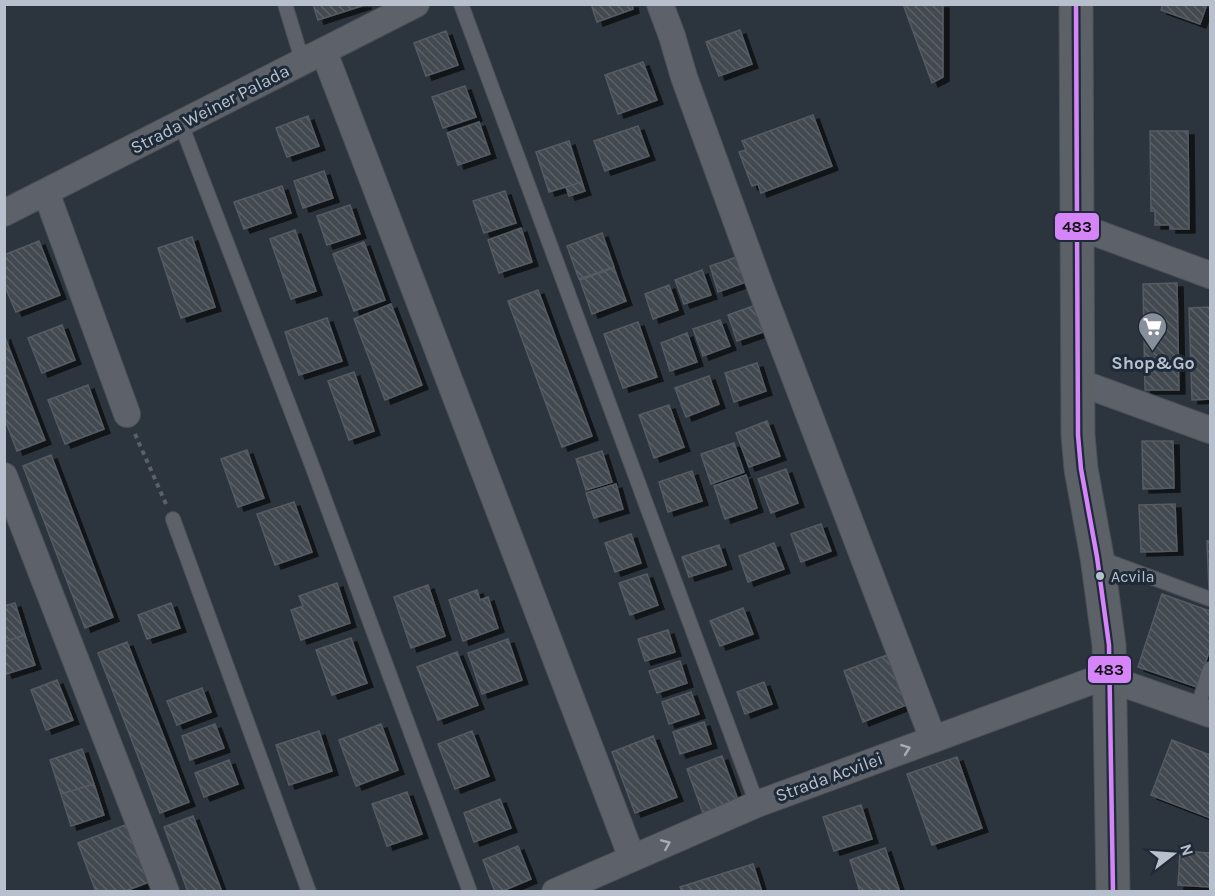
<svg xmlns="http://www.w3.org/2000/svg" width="1215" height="896" font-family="Karla,sans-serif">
	<defs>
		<pattern id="building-back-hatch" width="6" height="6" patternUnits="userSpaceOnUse" patternTransform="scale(1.5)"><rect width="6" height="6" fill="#424850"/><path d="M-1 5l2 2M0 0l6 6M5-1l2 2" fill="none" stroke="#5b6168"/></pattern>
		<filter id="shadow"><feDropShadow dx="6" dy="4" stdDeviation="0" flood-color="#0009"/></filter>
	</defs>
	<rect width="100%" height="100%" fill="#2c343d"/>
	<path fill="url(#building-back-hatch)" stroke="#545b64" stroke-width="1.5" filter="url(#shadow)" d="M313 4H365V5L318 20Z
		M591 4H632L633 9 597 22Z
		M903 4H943V77L932 83Z
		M1163 4H1207L1200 24 1161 10Z
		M740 30 752 64 719 76 706 42Z
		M446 31 458 65 426 76 414 43Z
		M643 62 657 100 618 114 605 75Z
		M465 86 476 117 443 128 432 97Z
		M813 115 832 166 761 193 758 184 752 186 739 152 746 150 742 141Z
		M308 116 319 146 287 157 276 128Z
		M479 122 490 154 458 165 447 133Z
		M638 126 649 156 605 171 594 141Z
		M1150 131H1188L1189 229H1170V225H1155V211H1151Z
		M569 141 582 182 549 192 536 152Z
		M324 171 333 198 303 208 294 181Z
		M582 182 585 191 569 196 566 187Z
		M282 186 291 213 244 229 234 202Z
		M505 191 516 223 484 233 473 201Z
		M350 205 360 234 327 245 317 216Z
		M521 228 532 262 499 273 488 240Z
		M295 230 316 291 291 299 270 239Z
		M602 233 614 267 579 279 567 246Z
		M192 237 215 307 181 318 158 248Z
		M39 241 60 295 16 312 4 284V255Z
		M364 242 385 300 354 311 333 254Z
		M737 257 746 282 718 292 710 266Z
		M614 268 626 301 592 314 580 280Z
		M702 270 711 295 684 304 675 280Z
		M1177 283 1179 390H1145L1143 284Z
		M669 285 678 310 653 319 645 294Z
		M538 290 592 436 562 447 508 301Z
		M391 304 422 385 385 400 354 319Z
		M756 305 766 331 737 341 728 315Z
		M1210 307V399L1192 400 1189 308Z
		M327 318 342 361 299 375 285 332Z
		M720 320 730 346 703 356 693 329Z
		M638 322 657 377 623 388 604 334Z
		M62 325 75 360 42 373 28 338Z
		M687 333 697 362 670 371 661 343Z
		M4 335 45 440 17 451 4 417Z
		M757 363 766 391 734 402 725 373Z
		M354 372 374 431 349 440 328 381Z
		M709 376 719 404 686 417 675 388Z
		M88 385 104 429 65 444 48 400Z
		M669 405 684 447 654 458 639 415Z
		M767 421 780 456 749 467 736 433Z
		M1142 441H1173L1174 488 1143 489Z
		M734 443 744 472 711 484 701 454Z
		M247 450 264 498 238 507 221 459Z
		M602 451 612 482 586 490 576 459Z
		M51 455 113 617 85 628 23 466Z
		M786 469 798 503 771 513 758 479Z
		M692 471 702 501 668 512 659 482Z
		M746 475 757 508 725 519 714 486Z
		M616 484 623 509 594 518 586 493Z
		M294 502 312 552 275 565 257 514Z
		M1175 504 1177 551 1141 552 1139 505Z
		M821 524 831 551 801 562 791 534Z
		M631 534 641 563 615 572 605 543Z
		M1207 541H1210V590H1209Z
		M774 543 784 569 748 582 739 556Z
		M719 545 726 565 689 577 682 557Z
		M647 574 658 605 630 615 619 583Z
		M337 583 350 623 301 640 291 610 303 606 299 596Z
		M428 585 445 636 411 648 394 597Z
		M477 590 480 600 488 597 498 628 463 641 449 600Z
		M1162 594 1210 611V649L1197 687 1138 667Z
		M15 603 25 635 4 642V606Z
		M171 603 180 628 147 639 138 615Z
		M743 608 753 634 720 646 710 621Z
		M668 630 675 652 645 661 638 639Z
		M25 635 35 665 6 674 4 668V642Z
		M351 638 367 683 332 695 316 650Z
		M508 639 522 680 482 694 468 653Z
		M127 642 189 802 160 813 98 653Z
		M457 652 478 705 438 720 417 667Z
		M887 655 906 705 863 722 844 671Z
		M680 661 687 683 657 693 649 671Z
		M57 680 73 720 46 730 31 690Z
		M764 682 772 704 745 714 737 692Z
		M202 688 211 712 177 725 167 701Z
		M691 692 699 714 669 724 662 702Z
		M704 722 711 744 680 754 673 732Z
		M215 724 224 748 190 760 182 736Z
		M381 724 398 770 356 786 339 740Z
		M319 731 332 771 289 785 276 745Z
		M472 731 489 776 455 789 438 744Z
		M653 736 677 797 635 813 612 752Z
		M1172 740 1210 755V818L1151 795Z
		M82 749 94 784 61 794 50 760Z
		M722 756 738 800 703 813 687 769Z
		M957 757 982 828 932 845 907 774Z
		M229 760 238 784 204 797 195 773Z
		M94 784 104 815 71 826 61 794Z
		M407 792 422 834 387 846 372 804Z
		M500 799 511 828 474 842 464 813Z
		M861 805 872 839 834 851 823 817Z
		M193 816 222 892H188L164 827Z
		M128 824 149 882 123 892H96L78 843Z
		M518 846 531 879 500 892H495L483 860Z
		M885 848 900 892H860L850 860Z
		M1180 851 1210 853V887L1178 885Z
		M753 864 762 892H682L680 887Z"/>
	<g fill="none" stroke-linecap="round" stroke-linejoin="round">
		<defs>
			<path id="lane" d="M285 4 303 63
				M461 4 757 804
				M181 124 310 460 470 892
				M173 519 309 892
				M1099 558 1210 599
				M1197 709 1210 669"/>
			<path id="street" d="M660 4 672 36 684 77 760 286 933 739
				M324 52 632 858
				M46 192 127 414
				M4 213 416 4
				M1077 226 1210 275
				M1078 382 1210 430
				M4 476 166 892
				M555 892 757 804 1089 682 1110 679 1210 714"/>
			<path id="secondary" d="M1076 4 1078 435 1081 469 1097 557 1109 645 1113 892"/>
		</defs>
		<use href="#lane" stroke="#4b5057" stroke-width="16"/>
		<use href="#street" stroke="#4b5057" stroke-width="28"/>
		<use href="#secondary" stroke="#4b5057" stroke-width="35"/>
		<path stroke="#5a6166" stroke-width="4" stroke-dasharray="4.5 4.5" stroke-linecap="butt" d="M135 434 166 504"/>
		<use href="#lane" stroke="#5d626a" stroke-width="14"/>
		<use href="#street" stroke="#5d626a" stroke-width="26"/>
		<use href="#secondary" stroke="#5c6168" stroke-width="33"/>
		<defs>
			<path id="bus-1" d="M1076 4 1078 435 1081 469 1097 557 1109 645 1113 892"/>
		</defs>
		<use href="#bus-1" stroke="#1f2a38" stroke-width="9"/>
		<use href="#bus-1" stroke="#d685f9" stroke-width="4.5"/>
	</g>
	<defs><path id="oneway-chevron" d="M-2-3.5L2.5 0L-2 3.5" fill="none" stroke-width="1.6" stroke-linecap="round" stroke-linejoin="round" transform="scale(1.5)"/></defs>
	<g stroke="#a5adb8">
		<use href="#oneway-chevron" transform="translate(906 749) rotate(-20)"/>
		<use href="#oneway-chevron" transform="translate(666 844) rotate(-23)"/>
	</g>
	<defs>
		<symbol id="supermarket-pin" viewBox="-11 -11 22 30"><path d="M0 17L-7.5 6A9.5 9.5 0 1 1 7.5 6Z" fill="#868f9a" stroke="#1f2a38"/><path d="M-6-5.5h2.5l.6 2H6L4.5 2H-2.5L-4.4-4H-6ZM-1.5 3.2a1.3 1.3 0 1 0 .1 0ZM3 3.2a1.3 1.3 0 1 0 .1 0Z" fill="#fff"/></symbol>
	</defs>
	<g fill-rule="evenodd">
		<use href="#supermarket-pin" x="1136" y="310" width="33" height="45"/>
	</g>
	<circle fill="#b7c0cc" stroke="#1f2a38" stroke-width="2" cx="1100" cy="576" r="5"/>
	<g text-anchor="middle" stroke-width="6" stroke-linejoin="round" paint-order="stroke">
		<g font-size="16" fill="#b7c0cc" stroke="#1f2a38" text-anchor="start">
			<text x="1111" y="582">Acvila</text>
		</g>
		<g font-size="18" fill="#b7c0cc" stroke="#1f2a38">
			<text transform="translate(210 109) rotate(-27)" y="6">Strada Weiner Palada</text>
			<text transform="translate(829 777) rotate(-20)" y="6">Strada Acvilei</text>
		</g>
		<g font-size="18" font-weight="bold" fill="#b7c0cc" stroke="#1f2a38">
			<text x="1153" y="369">Shop&amp;Go</text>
		</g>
	</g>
	<g stroke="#1f2a38" stroke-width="2">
		<rect x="1054" y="212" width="46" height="29" rx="6" fill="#d685f9"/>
		<rect x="1087" y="655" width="45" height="29" rx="6" fill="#d685f9"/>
	</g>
	<g font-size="16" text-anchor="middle" font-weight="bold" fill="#111">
		<text x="1077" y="232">483</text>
		<text x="1109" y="675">483</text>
	</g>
	<rect width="1215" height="896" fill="none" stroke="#b7c0cc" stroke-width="12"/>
	<g transform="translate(1173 854) rotate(73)" stroke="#1f2a38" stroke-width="4.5" paint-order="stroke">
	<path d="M0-4.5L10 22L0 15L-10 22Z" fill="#b7c0cc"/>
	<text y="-9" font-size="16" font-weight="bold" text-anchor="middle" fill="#b7c0cc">N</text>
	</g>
</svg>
